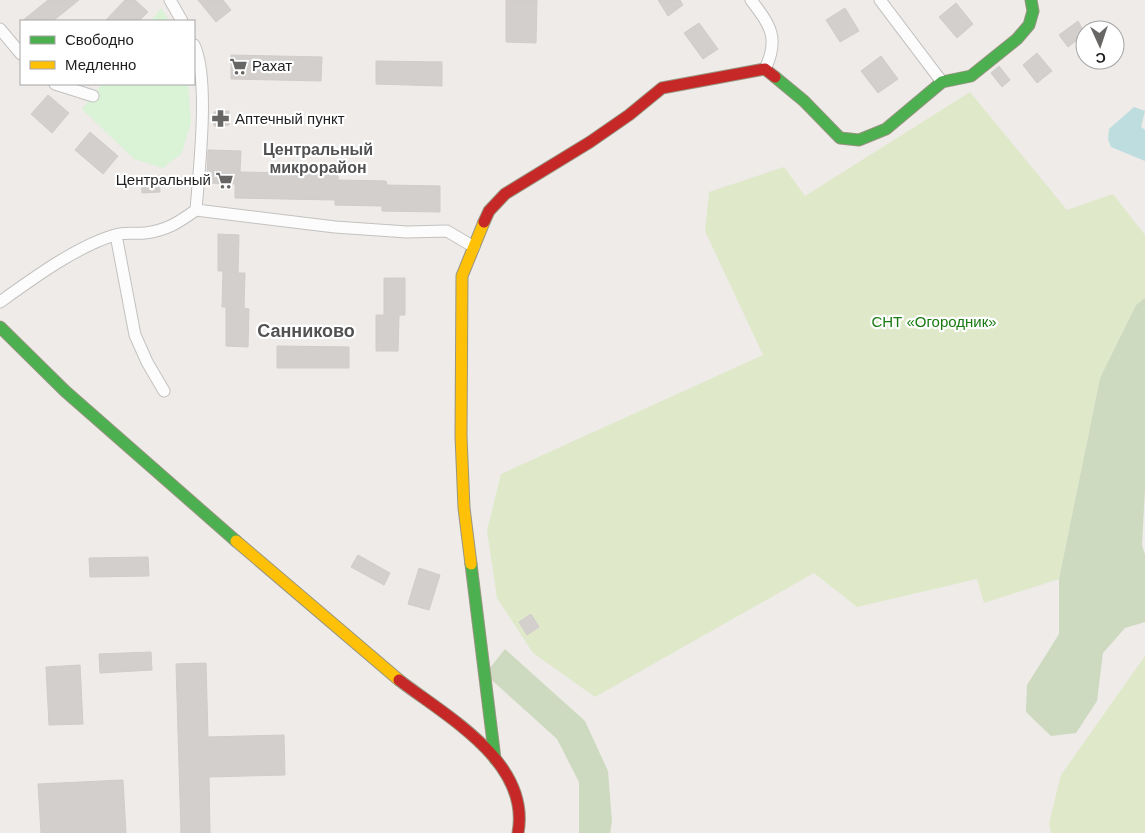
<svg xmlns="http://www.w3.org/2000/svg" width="1145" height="833" font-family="Helvetica,sans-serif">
	<rect width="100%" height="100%" fill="#eeebe8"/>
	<path fill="#dfe9c9" d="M970 92 1067 210 1113 194 1145 235V298L1136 305 1100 378 1059 579 984 603 977 579 857 607 814 573 595 697 533 653 497 598 487 531 501 474 763 355 705 231 709 192 784 167 805 196Z
		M1145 656V833H1051L1049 823 1061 775Z"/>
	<path fill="#cddabf" d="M1145 298V488L1142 545 1145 555V622L1125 628 1103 653 1097 701 1076 733 1051 736 1026 712 1027 685 1059 634V579L1100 378 1136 305Z
		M505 649 585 721 608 771 612 822 610 833H579V782L557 739 485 674Z"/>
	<path fill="#daf2d5" d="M161 8 169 21H151Z
		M102 84H188L191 122 182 153 163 168 134 159 82 109Z"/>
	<path fill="#bedddf" d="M1134 107 1145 111 1141 127 1145 130V161L1111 147 1108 139 1109 129Z"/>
	<path fill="#d2cfcd" stroke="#d1ccca" d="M48 0H79L53 21H22Z
		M125 0H135L148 12 139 21H105Z
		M198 0H223L231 10 216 22Z
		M506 0H537L536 43 506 42Z
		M658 0H680L683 5 668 16Z
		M956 3 973 24 957 38 939 17Z
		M845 8 859 31 840 42 826 20Z
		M1078 21 1085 34 1068 47 1059 35Z
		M699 23 718 49 703 59 684 33Z
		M1037 53 1052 71 1037 83 1023 65Z
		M231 55 322 57 321 81 231 79Z
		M881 56 898 79 878 93 861 71Z
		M376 61 442 62V86L376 84Z
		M999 66 1010 80 1002 87 991 73Z
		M48 95 69 113 52 133 31 114Z
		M229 111V125L214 126V112Z
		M90 132 118 156 103 174 75 150Z
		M208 150 241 151 240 172 338 174V180L386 181 387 185 440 186V212L382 211V206L335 205V200L235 198V184L207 183Z
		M141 176H159L160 192 142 193Z
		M218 234 239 235 238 273H245L244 308 249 309 248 347 226 346V307H222L223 271H218Z
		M384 278H405V315H399L398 351H376V315H384Z
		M277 346 349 347V368H277Z
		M358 555 390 573 384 585 351 567Z
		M148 557 149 576 90 577 89 558Z
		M419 568 440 575 429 610 408 604Z
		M531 614 539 627 527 635 519 622Z
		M151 652 152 670 100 673 99 654Z
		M206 663 208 737 284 735 285 775 209 777 210 833H181L176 664Z
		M80 665 83 724 49 725 46 667Z
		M123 780 126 833H41L38 784Z"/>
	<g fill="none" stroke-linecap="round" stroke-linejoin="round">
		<defs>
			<path id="street" d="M170 0 182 21
				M751 0C770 25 780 38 765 69
				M880 0 942 82
				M0 29 21 54
				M194 45C210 78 199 170 196 210
				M55 84 93 96
				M116 235 135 335 147 362 164 391
				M0 302C32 279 77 246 115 235 124 232 136 234 145 233 168 230 179 222 196 210L335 227 407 232 447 231 474 247"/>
			<path id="fast" d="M775 77 804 101 840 138 859 140 886 129 942 82 971 76 1017 39 1029 25 1033 11 1031 0
				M0 327 65 391 236 541
				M471 564 495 759"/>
			<path id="slow" d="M236 541 399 680
				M471 564 464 508 461 436 462 276 484 222"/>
			<path id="jam" d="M484 222 489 211 505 194 590 142 629 115 662 88 765 69 775 77
				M399 680C447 717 531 762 518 833"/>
		</defs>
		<use href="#street" stroke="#c3c2c0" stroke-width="13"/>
		<use href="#fast" stroke="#989581" stroke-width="13"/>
		<use href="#slow" stroke="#989581" stroke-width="13"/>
		<use href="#jam" stroke="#989581" stroke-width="13"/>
		<use href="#street" stroke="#fcfcfc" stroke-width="11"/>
		<use href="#fast" stroke="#4caf50" stroke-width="11"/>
		<use href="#slow" stroke="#ffc107" stroke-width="11"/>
		<use href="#jam" stroke="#c62828" stroke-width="11"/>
	</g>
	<defs>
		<symbol id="supermarket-bare" viewBox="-9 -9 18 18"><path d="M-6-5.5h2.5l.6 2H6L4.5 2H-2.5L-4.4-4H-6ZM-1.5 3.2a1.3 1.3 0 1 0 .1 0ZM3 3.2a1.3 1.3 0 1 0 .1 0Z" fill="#676665" stroke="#fff" stroke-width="2.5" paint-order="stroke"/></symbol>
		<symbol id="pharmacy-bare" viewBox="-9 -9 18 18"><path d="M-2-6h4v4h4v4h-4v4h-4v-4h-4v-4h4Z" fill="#676665" stroke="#fff" stroke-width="2.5" paint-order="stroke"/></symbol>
	</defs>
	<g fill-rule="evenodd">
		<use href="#supermarket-bare" x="226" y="54" width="25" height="25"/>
		<use href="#pharmacy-bare" x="208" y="106" width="25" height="25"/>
		<use href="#supermarket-bare" x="212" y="168" width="25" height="25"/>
	</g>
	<g text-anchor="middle" stroke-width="4.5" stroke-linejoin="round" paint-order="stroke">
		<g font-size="15" fill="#1f1f1f" stroke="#fff" text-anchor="start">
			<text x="252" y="71">Рахат</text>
			<text x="235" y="124">Аптечный пункт</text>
			<text x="211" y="185" text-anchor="end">Центральный</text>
		</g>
		<g font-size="15" fill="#187a11" stroke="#fff">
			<text x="934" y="327">СНТ «Огородник»</text>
		</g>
		<g font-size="16" font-weight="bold" fill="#525252" stroke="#fff">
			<text x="318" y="155">Центральный<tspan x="318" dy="18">микрорайон</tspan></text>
		</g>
		<g font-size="18" font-weight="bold" fill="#525252" stroke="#fff">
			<text x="306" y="337">Санниково</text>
		</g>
	</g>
	<rect x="20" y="20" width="175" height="65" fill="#ffffff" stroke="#a5a5a5"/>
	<rect x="30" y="36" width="25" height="8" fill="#4caf50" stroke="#a5a5a5"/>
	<text x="65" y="45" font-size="15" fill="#1f1f1f">Свободно</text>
	<rect x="30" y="61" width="25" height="8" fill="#ffc107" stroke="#a5a5a5"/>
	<text x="65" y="70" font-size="15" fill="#1f1f1f">Медленно</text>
	<g transform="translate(1100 45) rotate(177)"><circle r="24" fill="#ffffff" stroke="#a5a5a5"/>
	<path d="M0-4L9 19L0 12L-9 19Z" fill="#676665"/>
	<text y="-8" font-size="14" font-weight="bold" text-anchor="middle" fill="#1f1f1f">С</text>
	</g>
</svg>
